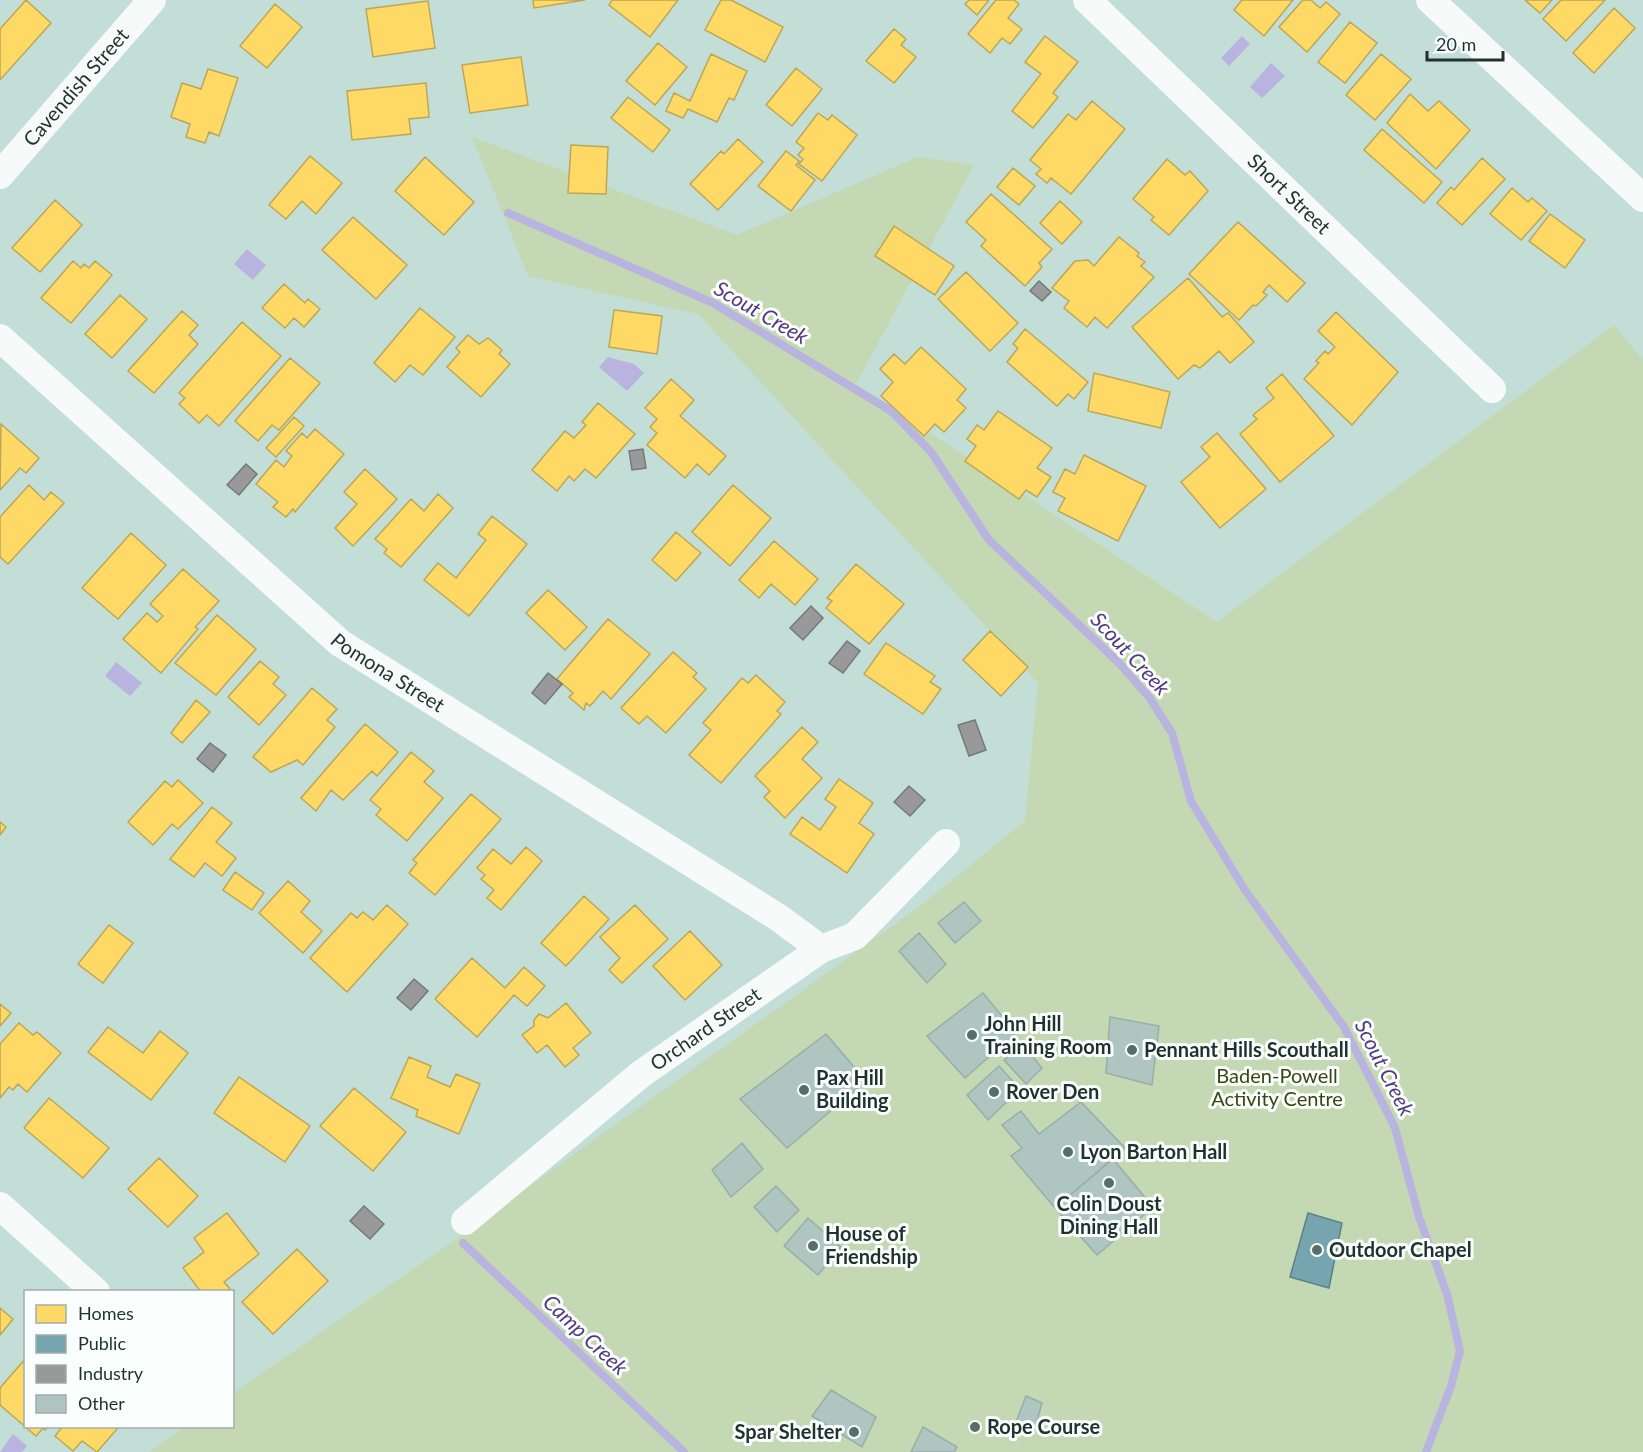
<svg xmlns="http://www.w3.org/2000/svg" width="1643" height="1452" font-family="Lato,sans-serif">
	<rect width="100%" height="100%" fill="#c2ded7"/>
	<path fill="#c4d8b3" d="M472 137 737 235 918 157 974 165 856 384 1217 622 1614 325 1643 360V1452H148L185 1427 232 1426 233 1393 445 1247 920 906 1025 821 1038 683 698 314 528 276Z"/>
	<path fill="#b9b3df" d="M1242 36 1250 44 1229 66 1221 58Z
		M1271 63 1285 76 1262 98 1250 87Z
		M247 249 266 265 253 280 234 264Z
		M608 357 634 364 644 373 627 391 599 367Z
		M116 662 142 683 130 696 105 676Z
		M13 1434 27 1446 22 1452H0Z"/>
	<path fill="#ffd966" stroke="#bca755" stroke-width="1.5" d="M26 0 51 23 0 80V29Z
		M533 0H585L534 8Z
		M612 0H678L650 37 609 5Z
		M721 0H731L783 27 765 62 705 30Z
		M969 0H989L977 15 965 4Z
		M996 0H1014L1019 4 1008 18 1022 29 1010 44 1002 38 990 53 968 34Z
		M1242 0H1293L1264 36 1234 10Z
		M1303 0H1311L1320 8 1326 2 1340 14 1307 52 1279 27Z
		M1525 0H1552L1540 13Z
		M1561 0H1605L1566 41 1543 19Z
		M428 1 435 48 373 57 366 9Z
		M275 4 302 27 267 68 240 46Z
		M1614 8 1635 28 1594 73 1573 53Z
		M1350 22 1377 43 1345 83 1318 62Z
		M894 29 906 39 901 45 916 57 894 83 866 61Z
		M1045 36 1078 62 1053 93 1058 97 1033 128 1012 111 1041 74 1025 62Z
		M658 43 687 67 655 105 626 81Z
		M711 54 747 71 734 100 729 98 717 122 688 109 683 118 666 111 674 93 690 101Z
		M1381 54 1411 79 1375 120 1346 95Z
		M521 57 528 105 470 113 462 65Z
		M796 68 822 89 792 126 766 105Z
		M208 69 238 78 219 136 209 132 205 143 186 137 190 124 171 117 182 83 201 89Z
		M426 83 429 117 409 119 411 134 352 140 347 91Z
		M1410 94 1428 111 1439 101 1470 130 1436 169 1387 123Z
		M628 97 670 130 653 152 611 118Z
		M1092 101 1125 129 1071 194 1051 178 1047 183 1036 174 1041 169 1030 160 1068 114 1076 120Z
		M818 113 828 120 832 115 857 135 822 181 799 164 803 159 798 155 804 148 796 142Z
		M1382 129 1442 182 1424 203 1364 150Z
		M738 139 763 162 718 210 690 184 721 151 724 154Z
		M571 145 608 147 606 194 568 193Z
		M786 151 799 161 796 165 815 180 791 211 758 186Z
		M310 156 342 183 316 214 302 201 286 219 269 205Z
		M425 157 474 202 444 235 395 191Z
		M1482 158 1505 179 1462 225 1437 203 1451 187 1454 190Z
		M1167 159 1185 175 1190 171 1208 191 1169 235 1151 220 1154 217 1133 199Z
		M1013 168 1035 186 1019 205 997 187Z
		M1512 188 1528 202 1532 198 1547 211 1521 240 1490 214Z
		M991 194 1052 249 1039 263 1042 267 1025 286 981 246 986 240 966 222Z
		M55 200 82 225 40 272 12 248Z
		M1060 201 1082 222 1062 244 1040 223Z
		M1550 214 1585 240 1565 268 1529 241Z
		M353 217 407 265 376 299 322 250Z
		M1238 222 1305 283 1287 302 1269 285 1263 292 1267 295 1256 306 1253 305 1239 320 1189 274Z
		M894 226 954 266 935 295 875 256Z
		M1119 237 1139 253 1137 256 1145 262 1141 266 1154 277 1107 328 1095 317 1087 327 1064 308 1069 301 1052 288 1075 261 1088 260 1094 266Z
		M73 261 81 268 84 264 89 268 95 261 112 275 71 323 41 298Z
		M966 272 1018 323 990 351 938 299Z
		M1188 278 1222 317 1228 313 1254 342 1230 363 1219 351 1200 368 1194 365 1178 379 1132 327Z
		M284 284 305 303 308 299 320 309 304 327 294 318 285 328 262 308Z
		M120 295 147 319 112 358 85 334Z
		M420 308 455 337 423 375 410 365 395 382 374 363Z
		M614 310 662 316 657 354 609 347Z
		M182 311 198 325 189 335 198 344 154 393 128 371Z
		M1336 312 1398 372 1352 425 1304 379 1319 363 1316 361 1325 351 1328 354 1335 347 1318 331Z
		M242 322 281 356 219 426 207 415 199 423 179 404 185 398 179 393Z
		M1025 329 1088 382 1074 399 1068 394 1057 406 1007 362 1018 348 1013 344Z
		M468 335 479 344 488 338 502 350 499 354 510 364 481 397 447 367 460 352 456 348Z
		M921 347 966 389 957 400 966 408 944 432 935 424 924 436 881 396 893 382 880 369 894 354 905 364Z
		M290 358 320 383 279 430 272 425 258 441 235 421Z
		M1094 373 1170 392 1161 428 1088 411Z
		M1282 374 1334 436 1280 482 1240 434 1257 419 1253 415 1274 398 1266 388Z
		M671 379 694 400 680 416 726 456 709 475 697 464 685 478 647 445 657 433 650 427 657 419 645 408Z
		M598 403 635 434 596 478 585 469 574 481 569 476 557 491 532 470 565 431 574 438 586 425 582 422Z
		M998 411 1052 448 1037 468 1051 477 1037 497 1026 490 1019 499 965 461 976 446 967 439 977 425 984 430Z
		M294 417 304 426 276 457 266 448Z
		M1 424 39 458 26 473 20 468 0 490Z
		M315 429 344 454 295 512 293 509 286 517 273 507 278 502 256 484 276 460 284 467 292 456 286 451 302 433 307 438Z
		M1217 433 1266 489 1220 528 1181 482 1210 457 1201 447Z
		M1084 455 1146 486 1118 541 1058 511 1065 498 1053 492 1065 469 1075 474Z
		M365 469 397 499 353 546 335 528 357 504 344 492Z
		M29 485 44 500 51 492 64 503 8 564 0 557V517Z
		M733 485 771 518 730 566 692 532Z
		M438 494 453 508 401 567 384 553 387 549 375 539 411 499 424 511Z
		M492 516 527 544 469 616 424 580 438 563 456 578 486 540 478 534Z
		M676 532 701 553 676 581 652 560Z
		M131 533 166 565 118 619 82 588Z
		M774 541 818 579 795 605 771 584 759 598 739 580Z
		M856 564 904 604 869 644 826 608 832 601 827 598Z
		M183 569 219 601 195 627 198 629 161 673 123 639 147 613 157 622 163 616 150 604Z
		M548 590 587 627 565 650 526 613Z
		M217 615 256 649 216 695 175 663Z
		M608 619 650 654 611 699 603 691 590 706 586 703 584 710 569 697 573 693 557 679Z
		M990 631 1028 667 1001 696 963 660Z
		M886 643 935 676 930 682 941 689 923 714 864 674Z
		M673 652 697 673 693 677 706 689 666 733 647 716 639 724 621 708Z
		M260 661 279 677 273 684 286 695 259 725 228 697Z
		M756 675 785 702 777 711 781 714 721 783 689 755 711 730 703 723 742 678 748 683Z
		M312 688 337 709 327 720 335 727 303 765 297 760 271 772 253 757Z
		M196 700 210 712 182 743 171 733Z
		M365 724 398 752 377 776 372 771 343 800 331 790 316 811 301 798Z
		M802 727 818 742 802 759 822 778 785 818 764 797 770 791 755 776Z
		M411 752 434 771 424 782 443 798 407 841 376 815 381 809 370 800Z
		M839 779 873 803 859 823 874 834 847 873 790 834 802 817 820 830 836 807 825 799Z
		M178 780 203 803 178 829 172 824 153 845 128 822 165 781 172 787Z
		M471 794 501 819 435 895 409 873 417 863 413 860Z
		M212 807 232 823 216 842 236 858 222 876 205 863 194 877 170 859Z
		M0 822 6 827 0 835Z
		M526 847 542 861 501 910 487 898 494 890 481 879 485 875 477 868 493 849 511 864Z
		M235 872 264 893 252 910 223 890Z
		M288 881 310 901 301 912 322 931 303 953 259 913Z
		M584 896 609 919 566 966 541 943Z
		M387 905 408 924 347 992 310 958 351 913 357 918 363 912 373 920Z
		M635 905 668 939 622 983 609 970 620 958 600 937Z
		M109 925 133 943 103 983 78 964Z
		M690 931 722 965 685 1000 653 966Z
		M472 958 505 988 524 967 545 986 527 1006 514 995 477 1037 435 999Z
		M566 1003 591 1033 573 1048 579 1055 565 1067 547 1045 537 1053 522 1035 534 1026V1020L539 1014 548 1018Z
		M0 1004 11 1013 0 1026Z
		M19 1023 33 1035 37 1032 61 1053 27 1092 18 1084 13 1090 9 1087 0 1098V1044Z
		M108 1027 143 1053 160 1031 188 1053 151 1100 88 1052Z
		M409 1057 431 1066 427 1077 450 1087 456 1074 480 1084 459 1134 416 1116 418 1110 391 1098Z
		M239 1077 310 1126 285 1162 214 1113Z
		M354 1088 406 1132 373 1171 320 1126Z
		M49 1098 109 1148 83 1178 24 1128Z
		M159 1158 198 1196 168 1227 128 1189Z
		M227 1213 259 1254 224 1282 230 1289 227 1292H201L183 1268 204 1252 194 1238Z
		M297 1249 328 1281 273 1334 242 1302Z
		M0 1308 13 1319 0 1335Z
		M26 1358V1426H49L45 1430 43 1428 36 1436 0 1405V1388Z
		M63 1426H114L117 1429 97 1452 82 1441 73 1451 55 1436Z"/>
	<path fill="#76a5af" stroke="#5c8288" stroke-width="1.5" d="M1308 1213 1342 1223 1329 1288 1290 1277Z"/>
	<path fill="#999" stroke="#747a79" stroke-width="1.5" d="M1039 281 1051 292 1042 301 1030 291Z
		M643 449 646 468 632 470 629 451Z
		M246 464 257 474 239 495 227 485Z
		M811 606 823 618 803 640 790 628Z
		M847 641 860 651 843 673 829 663Z
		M548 673 562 684 545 704 532 693Z
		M975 720 986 750 969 756 958 725Z
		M210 743 226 755 213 772 197 759Z
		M909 786 925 800 910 816 894 802Z
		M414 979 428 991 411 1010 397 998Z
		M364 1206 384 1224 370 1239 350 1221Z"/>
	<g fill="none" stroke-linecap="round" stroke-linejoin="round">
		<path stroke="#b9b3df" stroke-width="8" d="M508 213 713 303 891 411 931 452 989 540 1118 662 1149 697 1172 733 1191 801 1245 890 1344 1027 1395 1128 1419 1217 1447 1294 1460 1351 1451 1386 1426 1452
			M463 1243 684 1452"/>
	</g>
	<path fill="#afc5bf" stroke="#98aea8" stroke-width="1.5" d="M964 902 981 921 955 943 938 923Z
		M919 933 946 964 927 983 899 951Z
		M983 993 1016 1033 965 1078 927 1036Z
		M1110 1017 1159 1026 1152 1085 1106 1073Z
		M826 1034 866 1081 787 1148 740 1099Z
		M1023 1045 1042 1068 1026 1084 1004 1060Z
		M999 1066 1020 1089 988 1120 967 1095Z
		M1081 1102 1125 1148 1055 1208 1011 1156 1022 1148 1002 1125 1021 1111 1039 1134Z
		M742 1143 763 1169 731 1197 712 1170Z
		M1113 1159 1153 1207 1097 1255 1055 1208Z
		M776 1186 799 1210 777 1232 754 1207Z
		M808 1218 841 1247 818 1275 784 1246Z
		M831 1390 876 1417 862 1447 812 1416Z
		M1026 1396 1042 1403 1033 1435 1014 1427Z
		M923 1427 957 1447 954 1452H911Z"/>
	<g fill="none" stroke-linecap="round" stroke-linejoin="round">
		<g stroke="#f6faf9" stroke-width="28">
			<path id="s1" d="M1087 0 1492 389"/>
			<path d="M1430 0 1643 198"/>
			<path id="s2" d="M0 175 152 0"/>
			<path id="s3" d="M0 338 340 643 779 918 821 949"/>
			<path d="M0 1206 96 1292"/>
			<path id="s4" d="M465 1221 641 1074 821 949 855 936 946 843"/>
		</g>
	</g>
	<g fill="#586e69" stroke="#fafffe" stroke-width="2">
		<circle cx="972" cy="1035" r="6"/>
		<circle cx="1132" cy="1050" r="6"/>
		<circle cx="804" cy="1090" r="6"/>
		<circle cx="994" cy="1092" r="6"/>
		<circle cx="1068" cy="1152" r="6"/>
		<circle cx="1109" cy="1183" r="6"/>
		<circle cx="813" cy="1246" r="6"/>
		<circle cx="1317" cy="1250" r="6"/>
		<circle cx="975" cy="1427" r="6"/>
		<circle cx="854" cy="1432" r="6"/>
	</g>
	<g text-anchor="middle" stroke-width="6" stroke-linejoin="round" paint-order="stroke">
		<g font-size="20" fill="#1f322e" stroke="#fafffe">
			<text dy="7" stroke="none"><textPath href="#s2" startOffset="116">Cavendish Street</textPath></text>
			<text dy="7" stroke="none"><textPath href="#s1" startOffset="280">Short Street</textPath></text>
			<text dy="7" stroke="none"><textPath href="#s3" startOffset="513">Pomona Street</textPath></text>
			<text dy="7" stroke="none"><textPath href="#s4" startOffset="308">Orchard Street</textPath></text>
		</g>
		<g font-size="20" font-weight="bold" fill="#1f322e" stroke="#fafffe" text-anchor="start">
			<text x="984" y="1031">John Hill<tspan x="984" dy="23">Training Room</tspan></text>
			<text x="1144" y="1057">Pennant Hills Scouthall</text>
			<text x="816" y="1085">Pax Hill<tspan x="816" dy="23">Building</tspan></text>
			<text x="1006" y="1099">Rover Den</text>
			<text x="1080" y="1159">Lyon Barton Hall</text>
			<text x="1109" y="1211" text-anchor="middle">Colin Doust<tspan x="1109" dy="23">Dining Hall</tspan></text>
			<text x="825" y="1241">House of<tspan x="825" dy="23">Friendship</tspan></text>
			<text x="1329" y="1257">Outdoor Chapel</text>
			<text x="987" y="1434">Rope Course</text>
			<text x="842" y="1439" text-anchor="end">Spar Shelter</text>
		</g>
		<g font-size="20" fill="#3b450f" stroke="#fafffe">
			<text x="1277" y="1083">Baden-Powell<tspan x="1277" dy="23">Activity Centre</tspan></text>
		</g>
		<g font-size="21" font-style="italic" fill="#553683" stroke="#fafffe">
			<text transform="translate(761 313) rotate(30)" y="7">Scout Creek</text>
			<text transform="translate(1130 654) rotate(47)" y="7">Scout Creek</text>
			<text transform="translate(1384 1068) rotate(63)" y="7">Scout Creek</text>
			<text transform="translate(585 1335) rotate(43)" y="7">Camp Creek</text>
		</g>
	</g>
	<rect x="24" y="1290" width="210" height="138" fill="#fafffe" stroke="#a2adab" stroke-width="1.5"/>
	<rect x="36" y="1305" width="30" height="18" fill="#ffd966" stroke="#a2adab" stroke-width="1.5"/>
	<text x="78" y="1320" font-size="18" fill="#1f322e">Homes</text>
	<rect x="36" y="1335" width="30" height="18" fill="#76a5af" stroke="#a2adab" stroke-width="1.5"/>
	<text x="78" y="1350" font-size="18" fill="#1f322e">Public</text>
	<rect x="36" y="1365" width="30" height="18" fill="#999999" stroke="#a2adab" stroke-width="1.5"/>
	<text x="78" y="1380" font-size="18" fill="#1f322e">Industry</text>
	<rect x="36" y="1395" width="30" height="18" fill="#afc5bf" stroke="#a2adab" stroke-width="1.5"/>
	<text x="78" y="1410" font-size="18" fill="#1f322e">Other</text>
	<path d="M1427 51v9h76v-9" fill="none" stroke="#1f322e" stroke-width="3"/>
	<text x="1436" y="51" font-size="18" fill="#1f322e" stroke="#fafffe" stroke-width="4.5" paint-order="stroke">20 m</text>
</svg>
